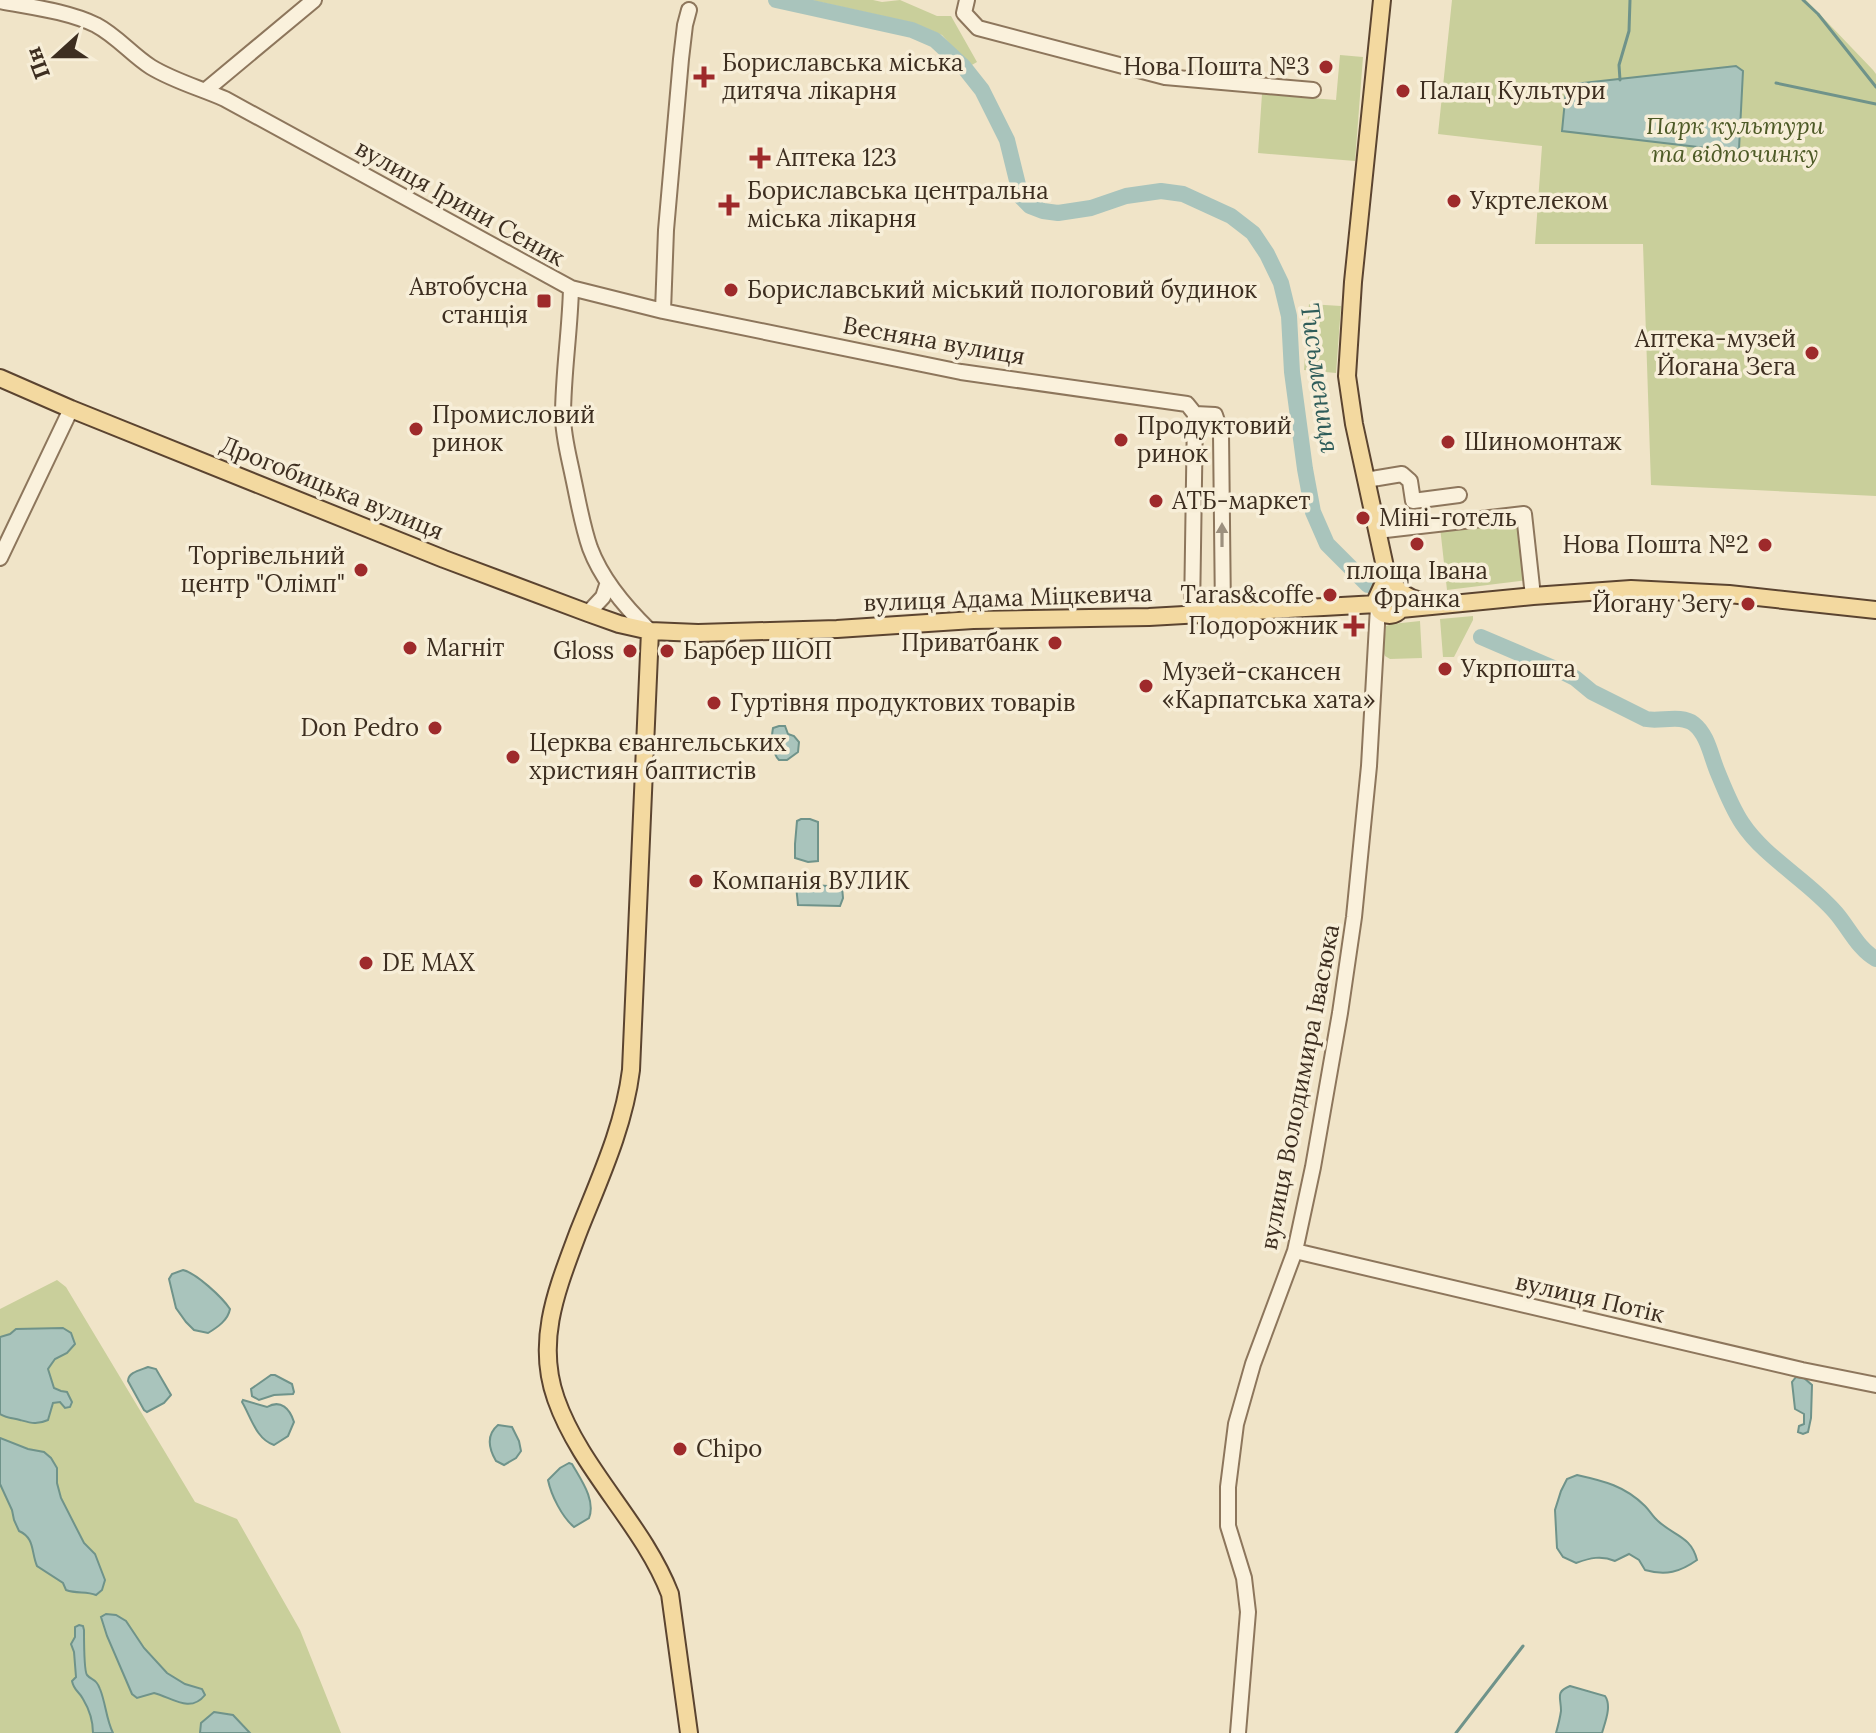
<svg xmlns="http://www.w3.org/2000/svg" width="1876" height="1733" font-family="Lora,serif">
	<rect width="100%" height="100%" fill="#f0e4c8"/>
	<path fill="#c9cf9b" d="M811 0H873L882 2 900 0 937 16H951L977 62 970 66 942 35 914 23Z
		M1452 0H1806L1873 70 1876 74V496L1651 485 1643 244H1535L1542 146 1438 134Z
		M1340 55 1363 57 1355 161 1258 153 1262 94 1336 100Z
		M1309 304 1341 306 1336 373 1304 370Z
		M1522 517 1529 580 1447 590 1440 527Z
		M1473 616V620L1454 657H1443L1440 619Z
		M1420 621 1422 658 1390 659 1385 656 1383 651 1386 626 1392 624Z
		M57 1280 66 1287 195 1502 237 1519 300 1630 341 1733H0V1309Z"/>
	<path fill="#a9c4bc" stroke="#6f938a" stroke-width="2" d="M1736 66 1743 71 1739 149 1732 151 1562 131 1566 90 1574 84Z
		M779 726H785L788 734 794 736 799 742 798 752 787 760H779C772 753 771 738 773 728Z
		M801 819H810L818 822V861L808 862 795 858V844L797 821Z
		M799 884 842 887 843 898 840 906 798 905 796 885Z
		M183 1270C196 1273 222 1297 230 1309 228 1320 218 1327 208 1333L194 1330 186 1322 176 1308 169 1279 172 1274Z
		M63 1328 71 1333 75 1344 67 1353 55 1359 48 1369 54 1388 61 1391 67 1392 72 1402 70 1407 65 1408 60 1402 53 1403 48 1420C37 1425 31 1423 20 1420 13 1418 7 1418 0 1414V1337L10 1334 16 1329Z
		M148 1367 156 1369 171 1395 164 1403 147 1412 144 1410 128 1381C128 1372 141 1370 148 1367Z
		M271 1375H275L292 1384 294 1392 293 1394 274 1395 259 1400 252 1396 251 1389Z
		M1796 1377 1804 1378 1812 1385 1811 1418 1808 1432 1803 1434 1798 1432 1799 1426 1804 1424V1414L1795 1409 1792 1382Z
		M243 1400 267 1407C281 1399 290 1409 294 1422L288 1436 274 1445C256 1439 251 1417 242 1402Z
		M498 1425 512 1427 519 1441 521 1451 516 1458 504 1465 496 1461C489 1449 486 1435 498 1425Z
		M0 1438 28 1449 44 1452 51 1458 57 1468V1483L61 1498 84 1543 95 1554 105 1580 102 1590 96 1595C86 1591 77 1594 66 1590L63 1583 37 1566C31 1552 35 1538 19 1531L14 1520 12 1510 0 1484Z
		M569 1463 572 1464C581 1480 596 1500 589 1518L574 1527C562 1517 551 1495 548 1480L560 1468Z
		M1577 1475C1604 1481 1625 1486 1645 1506 1650 1511 1653 1517 1658 1521 1674 1536 1691 1536 1697 1560 1680 1572 1666 1576 1645 1570L1639 1560 1629 1554 1615 1561C1601 1555 1590 1558 1576 1563L1563 1557 1557 1548 1555 1510 1561 1491 1567 1479Z
		M106 1614 116 1615 126 1621 144 1648 167 1673 185 1684 202 1689 205 1695C190 1714 171 1697 154 1693L137 1698 132 1694 107 1636 101 1617Z
		M79 1625 83 1626 84 1630C84 1637 84 1671 87 1675 92 1681 96 1678 100 1689 106 1704 106 1719 113 1733H93C93 1721 89 1709 83 1699 79 1691 74 1691 72 1681L76 1677 74 1652 71 1644 75 1637V1627Z
		M1570 1686 1605 1696C1612 1706 1605 1722 1602 1733H1556C1558 1726 1560 1718 1561 1711 1561 1697 1555 1692 1570 1686Z
		M214 1712 233 1715 250 1733H200L201 1723Z"/>
	<g fill="none" stroke-linecap="round" stroke-linejoin="round">
		<path stroke="#6f938a" stroke-width="3" d="M1803 0 1818 14 1876 87
			M1620 80 1619 65 1629 31 1630 0
			M1776 83 1876 104
			M1456 1733 1523 1646"/>
		<path stroke="#a9c4bc" stroke-width="16" d="M776 0 912 30 935 40 963 66 982 90 1007 140 1021 197 1030 206 1043 211 1058 213 1091 208 1126 196 1161 191 1183 194 1231 216 1253 233 1267 254 1281 283 1289 316 1292 372 1305 469 1313 512 1327 544 1368 585
			M1481 637 1563 672 1575 678 1592 692 1646 719C1660 722 1681 714 1694 724 1708 735 1711 757 1718 773 1725 790 1732 808 1742 823 1765 858 1809 881 1836 913 1849 928 1858 949 1876 959"/>
		<defs>
			<path id="minor" d="M967 0 964 13 978 28 1165 77 1313 90
				M0 1C31 7 67 11 96 25 117 36 132 55 151 67 174 81 200 88 225 99L571 288C570 331 563 374 563 416 563 436 569 457 573 477 578 500 582 525 590 548 602 580 626 608 650 631
				M206 90 314 0
				M571 288 663 311 961 372 1187 404 1195 414 1192 614
				M663 311 666 230 681 59 685 25 689 10
				M1195 414 1215 415 1221 433 1223 613
				M1366 480 1402 474 1410 481 1413 501 1459 495
				M1377 531 1524 514 1533 596
				M0 558 71 409
				M588 613 603 597 608 582
				M1295 1251 1802 1370 1876 1385
				M1238 1733 1248 1612 1244 1578 1228 1526V1487L1236 1424 1253 1364 1295 1251 1313 1167 1340 1013 1354 917 1369 766 1378 607"/>
			<path id="major" d="M1382 0 1353 282 1347 376 1354 424 1387 576C1404 600 1417 602 1445 604
				M0 378 71 409 444 559 588 613 619 624 650 631 698 633 837 629 973 620 1149 617 1377 604
				M1387 576 1376 600 1380 611C1387 617 1395 616 1401 609L1533 596 1631 589 1729 594 1876 610
				M650 631 631 1070C624 1127 599 1180 578 1233 558 1287 535 1340 556 1399 581 1470 643 1524 670 1594L689 1733"/>
		</defs>
		<use href="#minor" stroke="#8d765c" stroke-width="18"/>
		<use href="#major" stroke="#5b4430" stroke-width="20"/>
		<use href="#minor" stroke="#faf1dc" stroke-width="14"/>
		<use href="#major" stroke="#f3d9a0" stroke-width="16"/>
	</g>
	<defs><path id="oneway-solid" d="M-6-.8H1V-3.2L6.5 0L1 3.2V.8H-6Z" transform="scale(2)"/></defs>
	<use fill="#9c907e" href="#oneway-solid" transform="translate(1222 535) rotate(-90)"/>
	<g fill="#9e2a2b" stroke="#f7eed8" stroke-width="3">
		<circle cx="1326" cy="67" r="8"/>
		<path d="M700 65h8v8h8v8h-8v8h-8v-8h-8v-8h8z"/>
		<circle cx="1403" cy="91" r="8"/>
		<path d="M756 146h8v8h8v8h-8v8h-8v-8h-8v-8h8z"/>
		<circle cx="1454" cy="201" r="8"/>
		<path d="M725 193h8v8h8v8h-8v8h-8v-8h-8v-8h8z"/>
		<circle cx="731" cy="290" r="8"/>
		<rect x="536" y="293" width="16" height="16" rx="4"/>
		<circle cx="1812" cy="353" r="8"/>
		<circle cx="416" cy="429" r="8"/>
		<circle cx="1121" cy="440" r="8"/>
		<circle cx="1448" cy="442" r="8"/>
		<circle cx="1156" cy="501" r="8"/>
		<circle cx="1363" cy="518" r="8"/>
		<circle cx="1417" cy="544" r="8"/>
		<circle cx="1765" cy="545" r="8"/>
		<circle cx="361" cy="570" r="8"/>
		<circle cx="1330" cy="595" r="8"/>
		<circle cx="1748" cy="604" r="8"/>
		<path d="M1350 614h8v8h8v8h-8v8h-8v-8h-8v-8h8z"/>
		<circle cx="1055" cy="643" r="8"/>
		<circle cx="410" cy="648" r="8"/>
		<circle cx="630" cy="651" r="8"/>
		<circle cx="667" cy="651" r="8"/>
		<circle cx="1445" cy="669" r="8"/>
		<circle cx="1146" cy="686" r="8"/>
		<circle cx="714" cy="703" r="8"/>
		<circle cx="435" cy="728" r="8"/>
		<circle cx="513" cy="757" r="8"/>
		<circle cx="696" cy="881" r="8"/>
		<circle cx="366" cy="963" r="8"/>
		<circle cx="680" cy="1449" r="8"/>
	</g>
	<g text-anchor="middle" stroke-width="7" stroke-linejoin="round" paint-order="stroke">
		<g font-size="24" fill="#3d2e20" stroke="#f7eed8" text-anchor="start">
			<text x="722" y="71">Бориславська міська<tspan x="722" dy="28">дитяча лікарня</tspan></text>
			<text x="1310" y="75" text-anchor="end">Нова Пошта №3</text>
			<text x="1419" y="99">Палац Культури</text>
			<text x="776" y="166">Аптека 123</text>
			<text x="747" y="199">Бориславська центральна<tspan x="747" dy="28">міська лікарня</tspan></text>
			<text x="1470" y="209">Укртелеком</text>
			<text x="528" y="295" text-anchor="end">Автобусна<tspan x="528" dy="28">станція</tspan></text>
			<text x="747" y="298">Бориславський міський пологовий будинок</text>
			<text x="1796" y="347" text-anchor="end">Аптека-музей<tspan x="1796" dy="28">Йогана Зега</tspan></text>
			<text x="432" y="423">Промисловий<tspan x="432" dy="28">ринок</tspan></text>
			<text x="1137" y="434">Продуктовий<tspan x="1137" dy="28">ринок</tspan></text>
			<text x="1464" y="450">Шиномонтаж</text>
			<text x="1172" y="509">АТБ-маркет</text>
			<text x="1379" y="526">Міні-готель</text>
			<text x="1749" y="553" text-anchor="end">Нова Пошта №2</text>
			<text x="345" y="564" text-anchor="end">Торгівельний<tspan x="345" dy="28">центр "Олімп"</tspan></text>
			<text x="1417" y="579" text-anchor="middle">площа Івана<tspan x="1417" dy="28">Франка</tspan></text>
			<text x="1314" y="603" text-anchor="end">Taras&amp;coffe</text>
			<text x="1732" y="612" text-anchor="end">Йогану Зегу</text>
			<text x="1338" y="634" text-anchor="end">Подорожник</text>
			<text x="1039" y="651" text-anchor="end">Приватбанк</text>
			<text x="426" y="656">Магніт</text>
			<text x="614" y="659" text-anchor="end">Gloss</text>
			<text x="683" y="659">Барбер ШОП</text>
			<text x="1461" y="677">Укрпошта</text>
			<text x="1162" y="680">Музей-скансен<tspan x="1162" dy="28">«Карпатська хата»</tspan></text>
			<text x="730" y="711">Гуртівня продуктових товарів</text>
			<text x="419" y="736" text-anchor="end">Don Pedro</text>
			<text x="529" y="751">Церква євангельських<tspan x="529" dy="28">християн баптистів</tspan></text>
			<text x="712" y="889">Компанія ВУЛИК</text>
			<text x="382" y="971">DE MAX</text>
			<text x="696" y="1457">Chipo</text>
		</g>
		<g font-size="24" font-style="italic" fill="#4d5a26" stroke="#f7eed8">
			<text x="1735" y="134">Парк культури<tspan x="1735" dy="28">та відпочинку</tspan></text>
		</g>
		<g font-size="24" fill="#3d2e20" stroke="#f7eed8">
			<text transform="translate(460 203) rotate(29)" y="8">вулиця Ірини Сеник</text>
			<text transform="translate(934 341) rotate(10)" y="8">Весняна вулиця</text>
			<text transform="translate(332 488) rotate(22)" y="8">Дрогобицька вулиця</text>
			<text transform="translate(1008 598) rotate(-2)" y="8">вулиця Адама Міцкевича</text>
			<text transform="translate(1300 1087) rotate(-79)" y="8">вулиця Володимира Івасюка</text>
			<text transform="translate(1590 1298) rotate(13)" y="8">вулиця Потік</text>
		</g>
		<g font-size="26" font-style="italic" fill="#2f5d5a" stroke="#f7eed8">
			<text transform="translate(1320 378) rotate(82)" y="9">Тисьмениця</text>
		</g>
	</g>
	<g transform="translate(56 56) rotate(249)" stroke="#f7eed8" stroke-width="6" paint-order="stroke">
	<path d="M0-6L14 30L0 20L-14 30Z" fill="#3d2e20"/>
	<text y="-12" font-size="22" font-weight="bold" text-anchor="middle" fill="#3d2e20">Пн</text>
	</g>
</svg>
